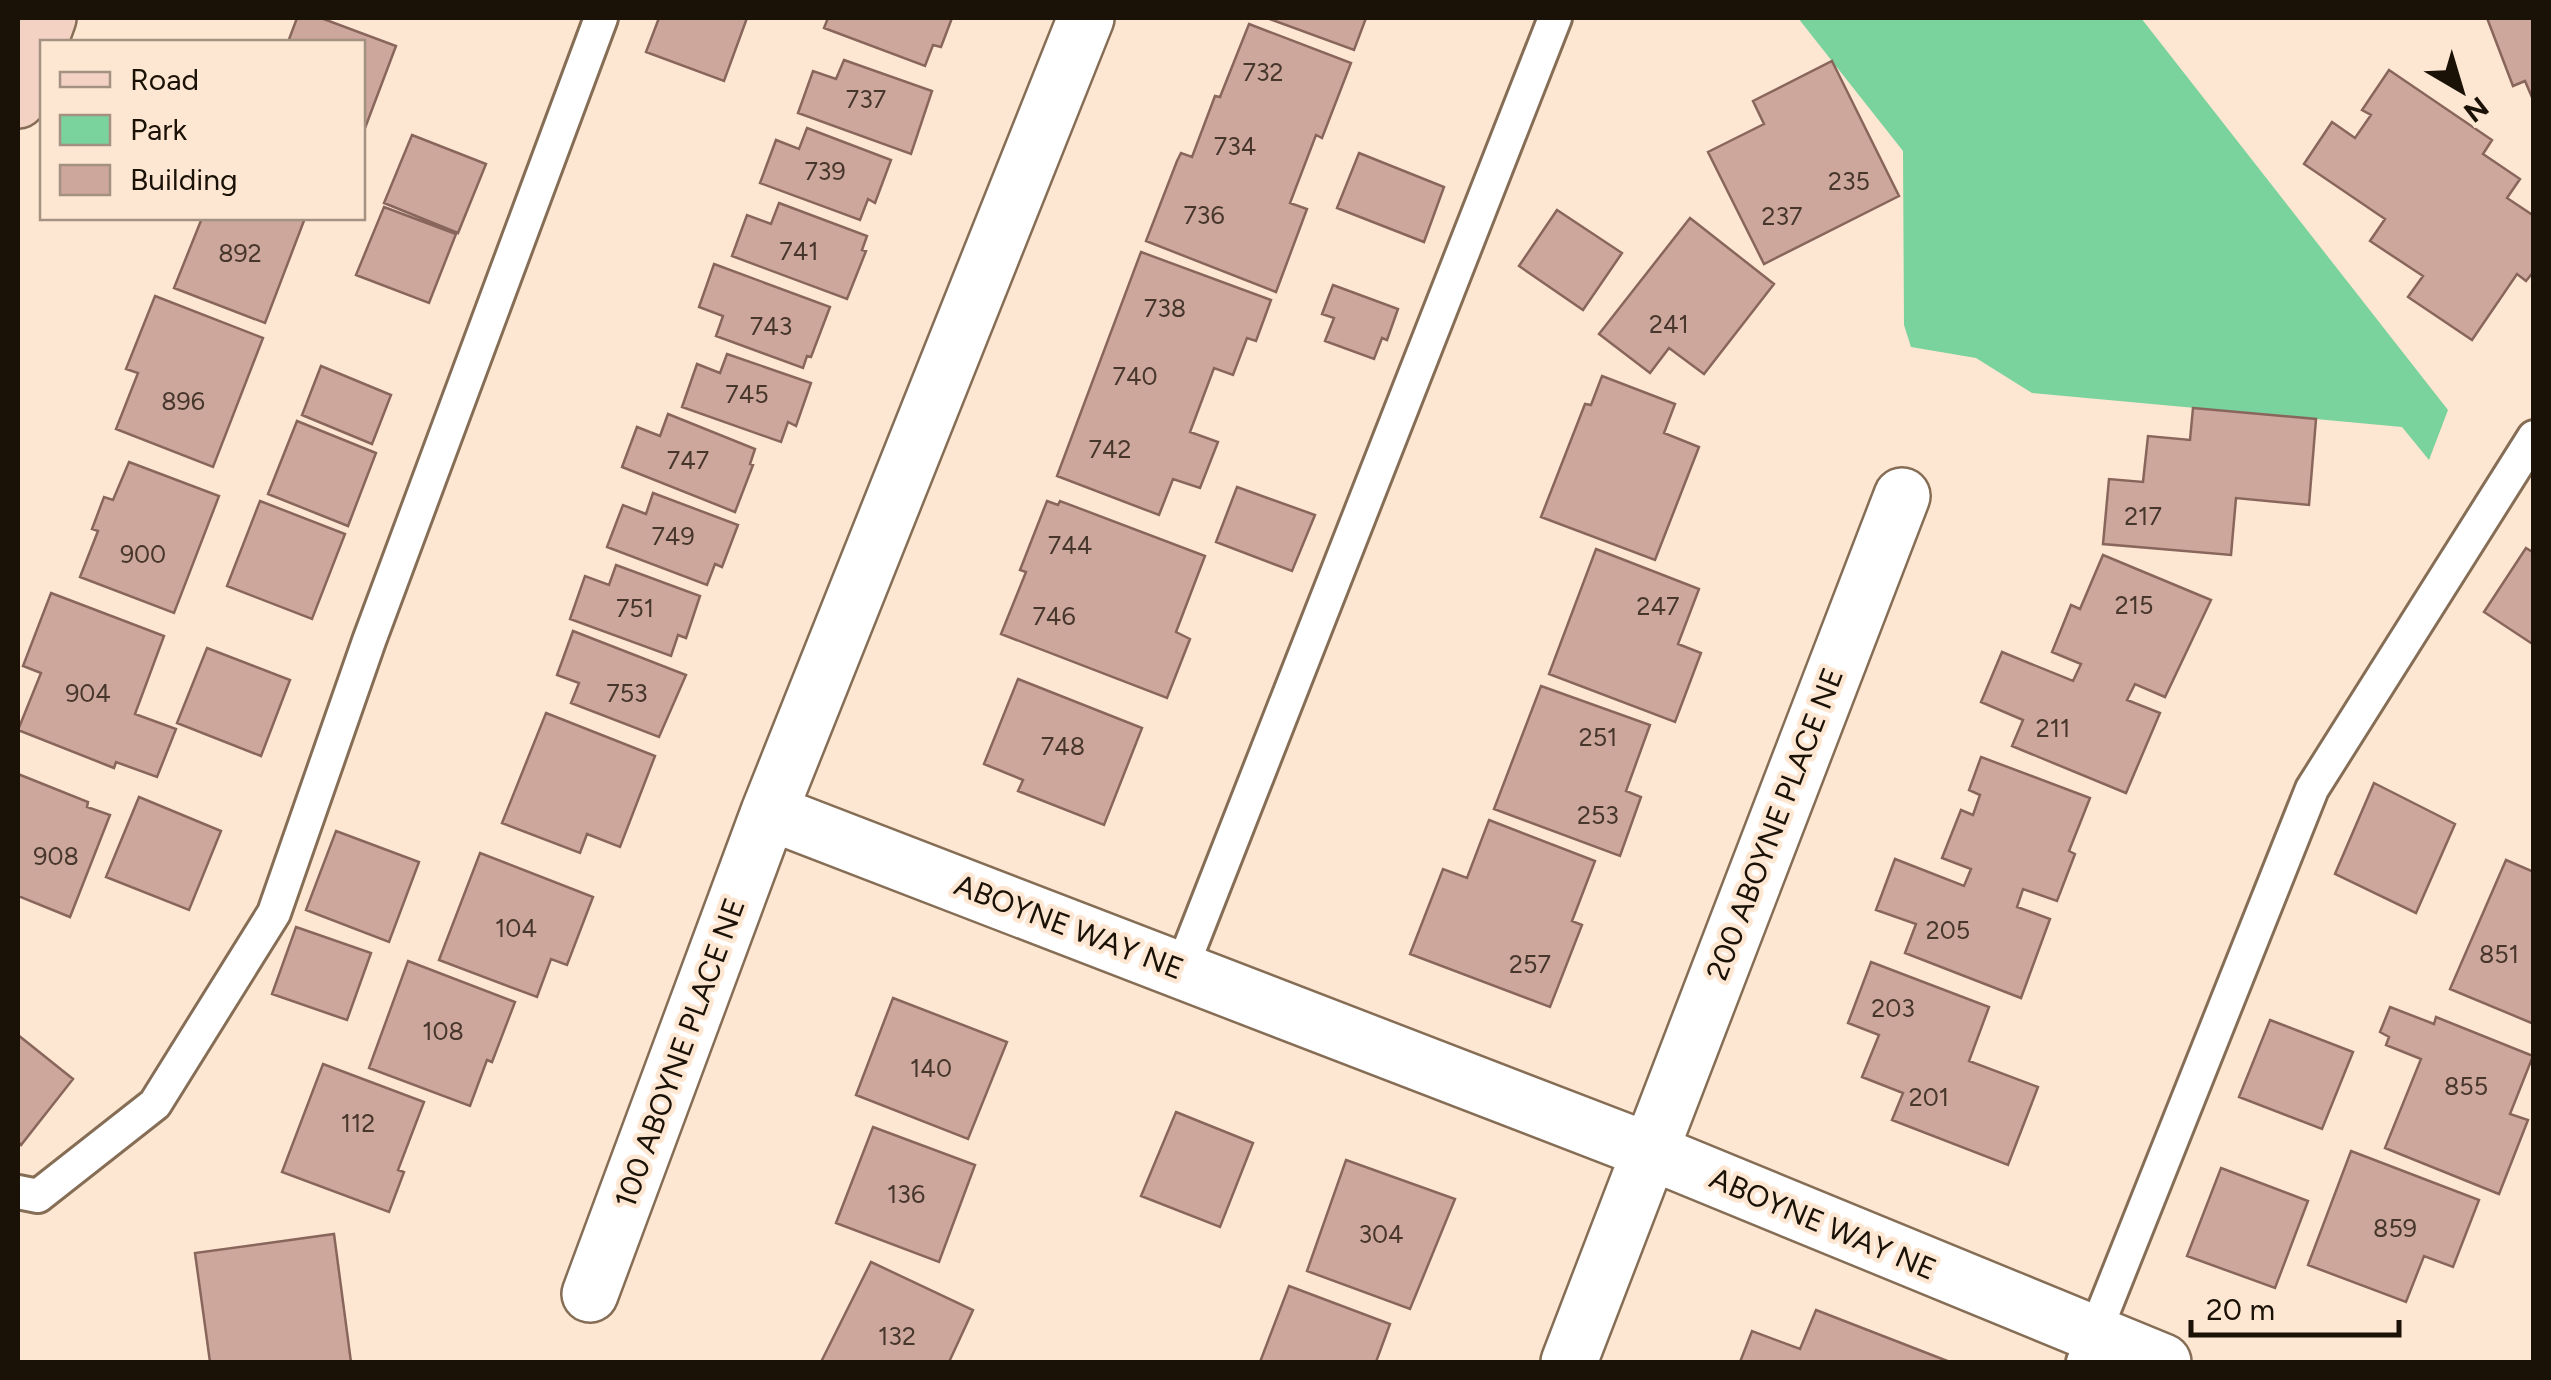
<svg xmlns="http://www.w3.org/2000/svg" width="2551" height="1380" font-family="Figtree,sans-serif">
	<rect width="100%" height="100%" fill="#fee7d2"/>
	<path fill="#7ad29c" d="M1798 18H2141L2448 410 2429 460 2402 427 2032 393 1976 358 1911 347 1904 325 1903 151Z"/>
	<path fill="#cda79c" stroke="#89665c" stroke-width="2.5" d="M297 18H321L396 46 362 136V42H288Z
		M659 18H747L724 81 646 52Z
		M828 18H952L941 47 933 45 925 66 824 28Z
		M1267 18H1366L1354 50Z
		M2487 18H2534V102L2525 81 2513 86Z
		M1249 24 1351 63 1322 138 1316 135 1290 203 1307 209 1276 292 1146 241 1177 161 1181 153 1192 157 1215 96 1220 97Z
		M844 60 932 91 911 154 798 113 813 71 836 79Z
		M1832 61 1899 196 1764 264 1708 152 1764 124 1753 101Z
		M2389 70 2492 140 2483 154 2520 179 2507 198 2534 216V271L2526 281 2517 274 2472 340 2408 297 2423 276 2370 241 2385 219 2304 164 2332 122 2355 138 2371 115 2362 110Z
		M807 128 891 160 875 203 868 199 860 220 760 183 776 140 799 149Z
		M412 135 486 164 458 233 384 203Z
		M1359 153 1444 187 1424 242 1337 208Z
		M779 203 867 236 862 250 866 251 847 299 732 256 747 215 771 224Z
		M384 207 456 234 429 303 356 275Z
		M1557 210 1622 253 1583 310 1519 266Z
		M202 218H305L265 323 174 288Z
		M1690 218 1774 284 1704 374 1669 348 1650 373 1599 334Z
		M1141 252 1271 300 1256 341 1247 338 1233 375 1214 368 1190 432 1218 442 1200 488 1173 479 1159 515 1057 476Z
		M714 264 830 307 811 357 807 356 803 368 716 336 723 316 699 307Z
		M1333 285 1398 309 1387 340 1382 338 1374 359 1325 341 1334 318 1322 314Z
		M155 296 263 338 213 467 116 429 138 373 126 369Z
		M727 354 811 383 796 426 788 422 781 442 682 407 697 364 720 373Z
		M321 366 391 395 372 444 302 415Z
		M1602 376 1675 404 1664 433 1699 447 1655 560 1541 517 1585 404 1591 405Z
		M2193 408 2316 419 2309 505 2236 498 2231 555 2103 544 2109 479 2143 482 2148 436 2190 440Z
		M668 414 755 449 750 464 753 465 735 512 622 467 637 427 660 436Z
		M297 421 376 453 348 526 268 494Z
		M129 462 219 496 174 613 80 577 98 531 92 529 104 497 113 500Z
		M1237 487 1315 515 1292 571 1216 542Z
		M653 493 738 525 722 567 715 564 707 585 607 547 623 505 646 514Z
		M260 501 345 534 312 619 227 586Z
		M1047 501 1058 505 1060 501 1205 556 1176 632 1190 639 1167 698 1001 634 1026 572 1020 570Z
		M2526 548 2534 553V645L2484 612Z
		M1596 549 1699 589 1678 644 1701 653 1675 722 1549 674Z
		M2103 555 2211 600 2165 697 2135 684 2127 700 2160 713 2126 793 2012 746 2023 720 1981 702 2002 652 2073 681 2081 664 2052 652 2071 605 2080 609Z
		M616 565 700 596 686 638 678 635 671 656 570 619 585 576 609 585Z
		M51 593 164 636 135 714 176 729 157 777 116 762 114 768 18 730 41 673 23 666Z
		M573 631 686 675 659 737 571 703 579 683 557 675Z
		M207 648 290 680 261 756 177 723Z
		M1018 679 1142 728 1104 825 1018 791 1023 780 984 764Z
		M1541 686 1650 725 1626 791 1641 797 1620 856 1494 809Z
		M546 713 655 756 620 847 587 834 580 853 502 823Z
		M1981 757 2090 798 2069 851 2075 854 2057 901 2023 889 2017 907 2050 919 2021 998 1905 953 1916 924 1876 910 1895 859 1964 886 1971 869 1942 858 1961 810 1973 815 1980 795 1969 790Z
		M18 774 88 802 87 807 110 815 70 917 18 896Z
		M2374 783 2455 824 2416 913 2335 874Z
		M139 797 221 831 189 910 106 877Z
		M1489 820 1595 861 1572 921 1582 925 1550 1007 1410 954 1443 869 1467 878Z
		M336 831 419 862 389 942 306 910Z
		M480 853 593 897 567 965 551 959 537 997 439 960Z
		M2506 860 2534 872V1024L2450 989Z
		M296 927 371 953 347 1020 272 994Z
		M408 961 515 1002 492 1062 487 1060 470 1106 369 1068Z
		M1871 962 1989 1007 1969 1061 2038 1087 2008 1165 1892 1120 1903 1093 1862 1077 1879 1035 1848 1023Z
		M893 998 1007 1042 968 1139 856 1095Z
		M2390 1007 2434 1024 2436 1017 2533 1056 2510 1114 2528 1120 2499 1194 2385 1148 2421 1059 2386 1045 2389 1037 2380 1032Z
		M2270 1020 2353 1052 2322 1129 2239 1097Z
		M18 1035 73 1079 21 1145 18 1142Z
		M323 1064 424 1102 398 1170 404 1172 389 1212 282 1172Z
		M1176 1112 1253 1143 1220 1227 1141 1196Z
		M873 1127 975 1165 939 1262 836 1223Z
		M2351 1151 2479 1200 2453 1267 2424 1256 2406 1302 2308 1265Z
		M1346 1160 1455 1199 1410 1309 1307 1271Z
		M2221 1168 2308 1201 2275 1288 2187 1256Z
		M334 1234 351 1362H210L195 1253Z
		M871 1262 973 1310 949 1362H821Z
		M1289 1286 1390 1324 1376 1362H1260Z
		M1816 1310 1950 1362H1740L1752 1331 1800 1349Z"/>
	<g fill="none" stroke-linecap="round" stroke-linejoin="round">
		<defs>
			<path id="lane" d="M1181 970 1555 18
				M18 1192 38 1196 155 1104 274 913 369 641 601 18
				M2083 1362 2312 789 2534 437"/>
			<path id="street" d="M769 812 1649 1151 2163 1362
				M590 1294 769 812 1086 18
				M1569 1362 1902 496"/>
			<path id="secondary" d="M18 100 48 18"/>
		</defs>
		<use href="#lane" stroke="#866d55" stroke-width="38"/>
		<use href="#street" stroke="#866d55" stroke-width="60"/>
		<use href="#secondary" stroke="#866d55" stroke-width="60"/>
		<use href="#lane" stroke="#fff" stroke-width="32"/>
		<use href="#street" stroke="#fff" stroke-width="55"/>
		<use href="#secondary" stroke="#f3d2c4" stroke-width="55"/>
	</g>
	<g text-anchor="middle" stroke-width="9" stroke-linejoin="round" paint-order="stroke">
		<g font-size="25" fill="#47362c">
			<text x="1263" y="81">732</text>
			<text x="866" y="108">737</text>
			<text x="1235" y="155">734</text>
			<text x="825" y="180">739</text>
			<text x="1849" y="190">235</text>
			<text x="1204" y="224">736</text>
			<text x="1782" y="225">237</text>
			<text x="799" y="260">741</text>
			<text x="240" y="262">892</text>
			<text x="1165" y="317">738</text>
			<text x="1669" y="333">241</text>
			<text x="771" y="335">743</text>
			<text x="1135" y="385">740</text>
			<text x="747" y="403">745</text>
			<text x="183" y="410">896</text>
			<text x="1110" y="458">742</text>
			<text x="688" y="469">747</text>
			<text x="2143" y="525">217</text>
			<text x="673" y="545">749</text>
			<text x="1070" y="554">744</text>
			<text x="143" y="563">900</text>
			<text x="2134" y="614">215</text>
			<text x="1658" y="615">247</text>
			<text x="635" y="617">751</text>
			<text x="1054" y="625">746</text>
			<text x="88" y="702">904</text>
			<text x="627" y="702">753</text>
			<text x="2053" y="737">211</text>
			<text x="1598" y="746">251</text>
			<text x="1063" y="755">748</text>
			<text x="1598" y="824">253</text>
			<text x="56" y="865">908</text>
			<text x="516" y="937">104</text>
			<text x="1948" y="939">205</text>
			<text x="2499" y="963">851</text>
			<text x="1530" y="973">257</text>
			<text x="1893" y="1017">203</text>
			<text x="443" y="1040">108</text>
			<text x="931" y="1077">140</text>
			<text x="2466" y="1095">855</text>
			<text x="1929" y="1106">201</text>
			<text x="358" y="1132">112</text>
			<text x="906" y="1203">136</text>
			<text x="2395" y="1237">859</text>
			<text x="1381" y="1243">304</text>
			<text x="897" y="1345">132</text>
		</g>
		<g font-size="30" fill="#1a1107" stroke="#fee7d2">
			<text transform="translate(1775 824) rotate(-69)" y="10">200 ABOYNE PLACE NE</text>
			<text transform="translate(1069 927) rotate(21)" y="10">ABOYNE WAY NE</text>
			<text transform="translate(680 1053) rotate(-70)" y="10">100 ABOYNE PLACE NE</text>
			<text transform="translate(1823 1224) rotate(23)" y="10">ABOYNE WAY NE</text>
		</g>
	</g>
	<rect width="2551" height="1380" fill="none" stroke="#1a1107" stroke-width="40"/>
	<rect x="40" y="40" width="325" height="180" fill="#fee7d2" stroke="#a39181" stroke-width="2.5"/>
	<rect x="60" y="72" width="50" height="15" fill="#f3d2c4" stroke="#a39181" stroke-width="2.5"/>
	<text x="130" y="90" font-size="30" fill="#1a1107">Road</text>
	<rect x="60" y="115" width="50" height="30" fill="#7ad29c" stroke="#a39181" stroke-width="2.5"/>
	<text x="130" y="140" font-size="30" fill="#1a1107">Park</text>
	<rect x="60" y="165" width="50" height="30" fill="#cda79c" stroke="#a39181" stroke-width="2.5"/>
	<text x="130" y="190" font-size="30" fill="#1a1107">Building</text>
	<g transform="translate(2461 90) rotate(142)" stroke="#fee7d2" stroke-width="8" paint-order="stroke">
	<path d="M0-8L18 38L0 25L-18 38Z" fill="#1a1107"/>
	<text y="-15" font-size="28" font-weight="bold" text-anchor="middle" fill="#1a1107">N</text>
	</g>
	<path d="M2191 1320v15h208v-15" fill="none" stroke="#1a1107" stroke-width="5"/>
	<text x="2206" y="1320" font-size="30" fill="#1a1107" stroke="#fee7d2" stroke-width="8" paint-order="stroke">20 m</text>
</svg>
